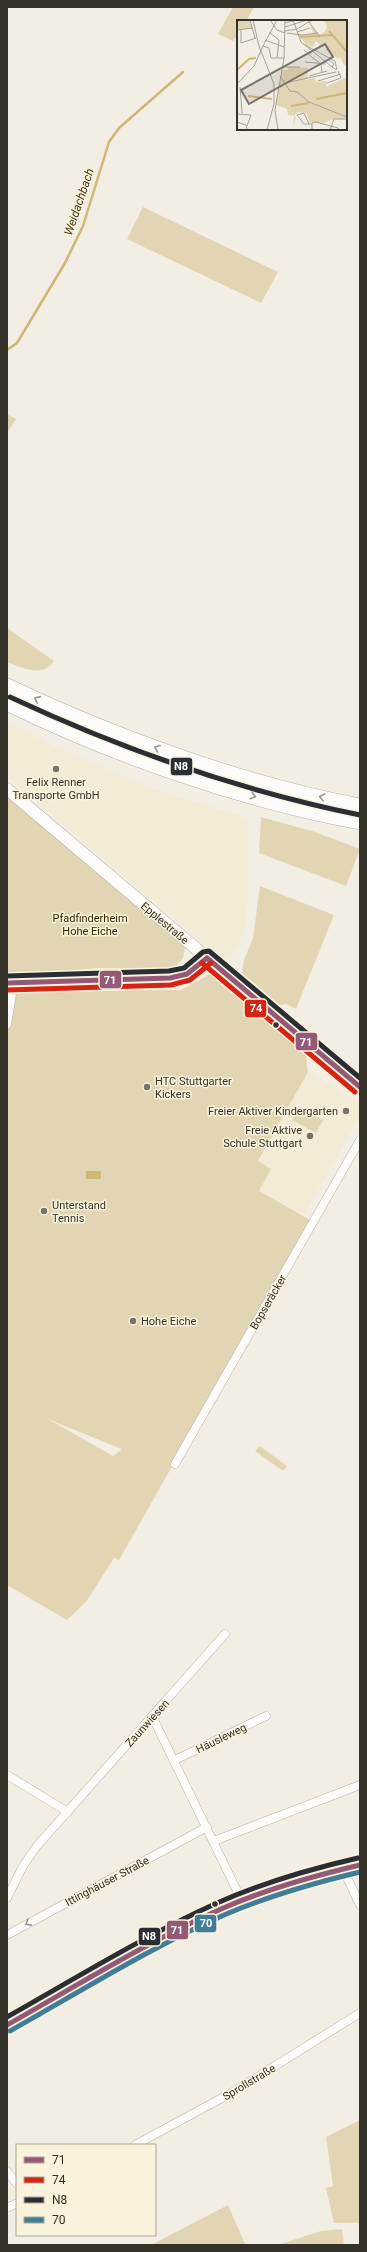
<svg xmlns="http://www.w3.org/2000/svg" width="367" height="2252" font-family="Roboto,sans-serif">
	<rect width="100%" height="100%" fill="#f3eee3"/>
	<path fill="#f2ebd5" d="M7 722 58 748 156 790 248 818 247 920 243 934 233 953 228 958 221 959 7 777Z
		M308 1072 360 1102V1116L303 1217 259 1191 258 1162Z"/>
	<path fill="#e2d5b3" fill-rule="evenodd" d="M233 7H254L246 21H238V35L233 41 218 34Z
		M143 207 278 272 261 303 127 239Z
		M7 414 16 419 7 433Z
		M7 628 54 661C43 678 23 668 7 662Z
		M7 796 185 948 183 958 177 965 166 970 98 968 12 978 7 1006Z
		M261 817 315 832 360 849 346 886 259 853Z
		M260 886 334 915 296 1009 286 1004 280 1005 242 973 244 960 253 938Z
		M214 972 306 1056 308 1072 258 1161 271 1169 259 1191 317 1224 170 1470 119 1560 114 1558 86 1602 67 1620 7 1585V1025L17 992 181 990ZM48 1419 121 1449V1450L113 1456Z
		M299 1107 323 1120 316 1133 292 1120Z
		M260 1446 287 1466 283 1471 255 1451Z
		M360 2120V2223H334L326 2188 333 2186 326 2137Z
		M228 2205 245 2244 243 2245H151Z
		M342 2229 344 2245H278L321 2231Z"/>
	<path fill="#ceb777" d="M86 1171H101V1179H86Z"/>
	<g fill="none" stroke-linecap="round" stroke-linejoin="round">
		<path stroke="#ceb777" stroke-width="2.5" d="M7 350 17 343 65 263 83 226 109 142 119 128 183 72"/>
		<defs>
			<path id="street" d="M7 1024 14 982
				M175 1464 360 1140
				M152 1716 242 1901
				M175 1760 266 1716
				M7 1775 68 1812
				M214 1841 360 1785
				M343 1869 360 1905
				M7 1898 23 1866 37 1846 225 1634
				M7 1935 207 1827
				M135 2145 233 2092 360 2013
				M7 2171 17 2184
				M7 2208 17 2203"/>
			<path id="secondary" d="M7 789 360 1087
				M7 983 170 978 187 974 207 958
				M7 2025C77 1986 148 1941 221 1909 265 1890 313 1875 360 1865"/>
			<path id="highway" d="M7 686C114 737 243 784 360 806
				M7 703C115 756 242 800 360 822"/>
		</defs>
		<use href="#street" stroke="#b3b0a7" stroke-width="9"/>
		<use href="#secondary" stroke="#b3b0a7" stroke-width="13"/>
		<use href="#highway" stroke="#b3b0a7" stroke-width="16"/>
		<use href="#street" stroke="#fdfcfb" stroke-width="8"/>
		<use href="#secondary" stroke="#fdfcfb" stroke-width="12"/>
		<use href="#highway" stroke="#fdfcfb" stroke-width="15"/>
		<defs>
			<path id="bus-1" d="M207 958 360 1087
				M7 983 170 978 187 974 207 958
				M7 2025C78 1985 147 1942 221 1909 266 1889 313 1876 360 1865"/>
			<path id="bus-2" d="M202 963 355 1092
				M7 990 171 985 190 980 211 963"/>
			<path id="bus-3" d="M10 697C123 750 238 790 360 815
				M7 976 169 971 184 968 203 952 209 951 360 1078
				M7 2017C76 1978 144 1936 217 1903 262 1883 310 1869 358 1858"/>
			<path id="bus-4" d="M10 2031C81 1991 150 1948 224 1915 268 1896 314 1883 360 1872"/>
		</defs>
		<use href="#bus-1" stroke="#faf2dc" stroke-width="8"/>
		<use href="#bus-2" stroke="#faf2dc" stroke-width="8"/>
		<use href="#bus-3" stroke="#faf2dc" stroke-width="8"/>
		<use href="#bus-4" stroke="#faf2dc" stroke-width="8"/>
		<use href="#bus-1" stroke="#945977" stroke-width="5"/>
		<use href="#bus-2" stroke="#d62413" stroke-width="5"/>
		<use href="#bus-3" stroke="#2c2e35" stroke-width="5"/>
		<use href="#bus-4" stroke="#407e98" stroke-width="5"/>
	</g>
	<defs><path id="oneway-chevron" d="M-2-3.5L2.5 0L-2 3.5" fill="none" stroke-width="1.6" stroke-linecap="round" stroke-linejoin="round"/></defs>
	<g stroke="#989692">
		<use href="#oneway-chevron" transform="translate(37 699) rotate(-156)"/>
		<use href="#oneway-chevron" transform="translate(157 748) rotate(-159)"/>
		<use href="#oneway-chevron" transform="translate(253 796) rotate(17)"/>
		<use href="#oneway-chevron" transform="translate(322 797) rotate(-166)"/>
		<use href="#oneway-chevron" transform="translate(28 1923) rotate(151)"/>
	</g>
	<g fill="#777369" stroke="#faf2dc" stroke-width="1.5">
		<circle cx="56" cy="769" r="4"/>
		<circle cx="147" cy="1087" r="4"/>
		<circle cx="346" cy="1111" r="4"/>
		<circle cx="310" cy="1136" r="4"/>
		<circle cx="44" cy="1211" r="4"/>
		<circle cx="133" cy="1321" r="4"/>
	</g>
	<g fill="#343128" stroke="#faf2dc" stroke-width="1.5">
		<circle cx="276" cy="1025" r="3.5"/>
		<circle cx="215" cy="1904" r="3.5"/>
	</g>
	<g text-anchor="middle" stroke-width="3" stroke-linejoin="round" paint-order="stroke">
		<g font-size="11" fill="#343128" stroke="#faf2dc" text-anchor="start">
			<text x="56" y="786" text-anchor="middle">Felix Renner<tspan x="56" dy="13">Transporte GmbH</tspan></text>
			<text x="155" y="1085">HTC Stuttgarter<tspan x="155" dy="13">Kickers</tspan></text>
			<text x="338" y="1115" text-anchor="end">Freier Aktiver Kindergarten</text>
			<text x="302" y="1134" text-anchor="end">Freie Aktive<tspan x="302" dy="13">Schule Stuttgart</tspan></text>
			<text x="52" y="1209">Unterstand<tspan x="52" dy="13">Tennis</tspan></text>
			<text x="141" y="1325">Hohe Eiche</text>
		</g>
		<g font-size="11" fill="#342801" stroke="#faf2dc">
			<text x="90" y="922">Pfadfinderheim<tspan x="90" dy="13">Hohe Eiche</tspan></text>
		</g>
		<g font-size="11" fill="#343128" stroke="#faf2dc">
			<text transform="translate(165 923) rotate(40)" y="4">Epplestraße</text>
			<text transform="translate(268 1302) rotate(-60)" y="4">Bopseräcker</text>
			<text transform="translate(147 1723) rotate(-48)" y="4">Zaunwiesen</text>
			<text transform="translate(221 1738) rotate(-26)" y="4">Häusleweg</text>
			<text transform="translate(107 1881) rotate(-28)" y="4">Ittinghäuser Straße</text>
			<text transform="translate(249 2082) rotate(-31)" y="4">Sprollstraße</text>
		</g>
		<g font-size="12" font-style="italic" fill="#463914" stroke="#faf2dc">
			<text transform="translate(79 202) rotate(-71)" y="4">Weidachbach</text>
		</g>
	</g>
	<g transform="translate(237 20)">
		<rect width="110" height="110" fill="#f3eee3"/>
		<path d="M0 0H12L15 8 0 10ZM87 0H110V31L102 23 110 32V38L107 41 110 39V44L107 45 103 37 101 39 89 30 88 25 85 28 79 21 76 27 69 25 62 15 77 14 72 4 82 15 88 12 90 7ZM51 47 71 48V57L68 60 78 58 79 62 90 61 89 67 110 57V99H96L87 103 72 102 70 93 61 92 57 96 59 97 56 108 57 96 51 95 50 89 39 85 45 50H51Z" fill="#e2d5b3"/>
		<path fill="none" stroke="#ceb777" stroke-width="2" d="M92 11 110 32M63 17 95 15M0 50 12 39 19 38M11 76 35 79M79 79 110 73M54 86 72 83"/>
		<path fill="none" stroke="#a7a298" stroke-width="1" d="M13 0 18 18M16 0 22 26 37 64V84L30 110M33 0 40 10 48 13M56 0 64 22 99 50M72 2 83 17M48 3 60 0M48 7 70 0M0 10 16 8M4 10V23L19 18M48 11 60 9 75 0M32 12 42 20 40 38M60 12 73 8M50 13 65 15 81 13M28 20 47 27M68 25 98 41 100 50M26 26 40 0M67 30 76 38M22 35 26 26 32 28 34 38H47L38 90 41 110M93 37 92 40 97 44 95 47M47 38 48 0M76 38 84 44 85 53M68 42 89 44M46 47H63M43 56 53 71 60 72 72 82 110 97M72 56 90 51M81 61 104 54M48 63 99 52M90 63 104 58 101 51M0 64 17 46 23 33M3 67 5 93M0 94 14 95 10 106M0 102 9 105 10 110M72 104 67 93 60 95 67 104H75M75 110V103L79 102 101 108V110M93 110 97 99H110"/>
		<path fill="#777369" fill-opacity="0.15" stroke="#777369" stroke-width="2" d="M88 24 96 37 12 84 4 70Z"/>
		<rect width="110" height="110" fill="none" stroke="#343128" stroke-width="2"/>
	</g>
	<g stroke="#faf2dc" stroke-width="1.5">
		<rect x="170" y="757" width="23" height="19" rx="4" fill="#2c2e35"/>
		<rect x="99" y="970" width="23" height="19" rx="4" fill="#945977"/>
		<rect x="244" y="999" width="23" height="19" rx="4" fill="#d62413"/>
		<rect x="295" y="1032" width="23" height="19" rx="4" fill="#945977"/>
		<rect x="194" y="1914" width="23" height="19" rx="4" fill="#407e98"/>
		<rect x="166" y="1920" width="23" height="20" rx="4" fill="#945977"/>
		<rect x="138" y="1927" width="23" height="19" rx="4" fill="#2c2e35"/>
	</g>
	<g font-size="11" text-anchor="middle" font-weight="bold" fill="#fff">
		<text x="181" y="770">N8</text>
		<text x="110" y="984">71</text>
		<text x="256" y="1012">74</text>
		<text x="306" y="1046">71</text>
		<text x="206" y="1927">70</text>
		<text x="177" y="1934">71</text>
		<text x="149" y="1940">N8</text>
	</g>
	<rect width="367" height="2252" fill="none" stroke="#343128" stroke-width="16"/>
	<rect x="16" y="2144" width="140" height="92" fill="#faf2dc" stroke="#aba594"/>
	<rect x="24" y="2157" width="20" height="6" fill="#945977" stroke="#aba594"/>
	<text x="52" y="2164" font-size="12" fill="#343128">71</text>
	<rect x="24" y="2177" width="20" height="6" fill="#d62413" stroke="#aba594"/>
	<text x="52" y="2184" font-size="12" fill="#343128">74</text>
	<rect x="24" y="2197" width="20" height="6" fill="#2c2e35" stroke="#aba594"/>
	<text x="52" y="2204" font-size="12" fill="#343128">N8</text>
	<rect x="24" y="2217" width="20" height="6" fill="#407e98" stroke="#aba594"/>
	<text x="52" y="2224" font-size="12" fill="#343128">70</text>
</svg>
